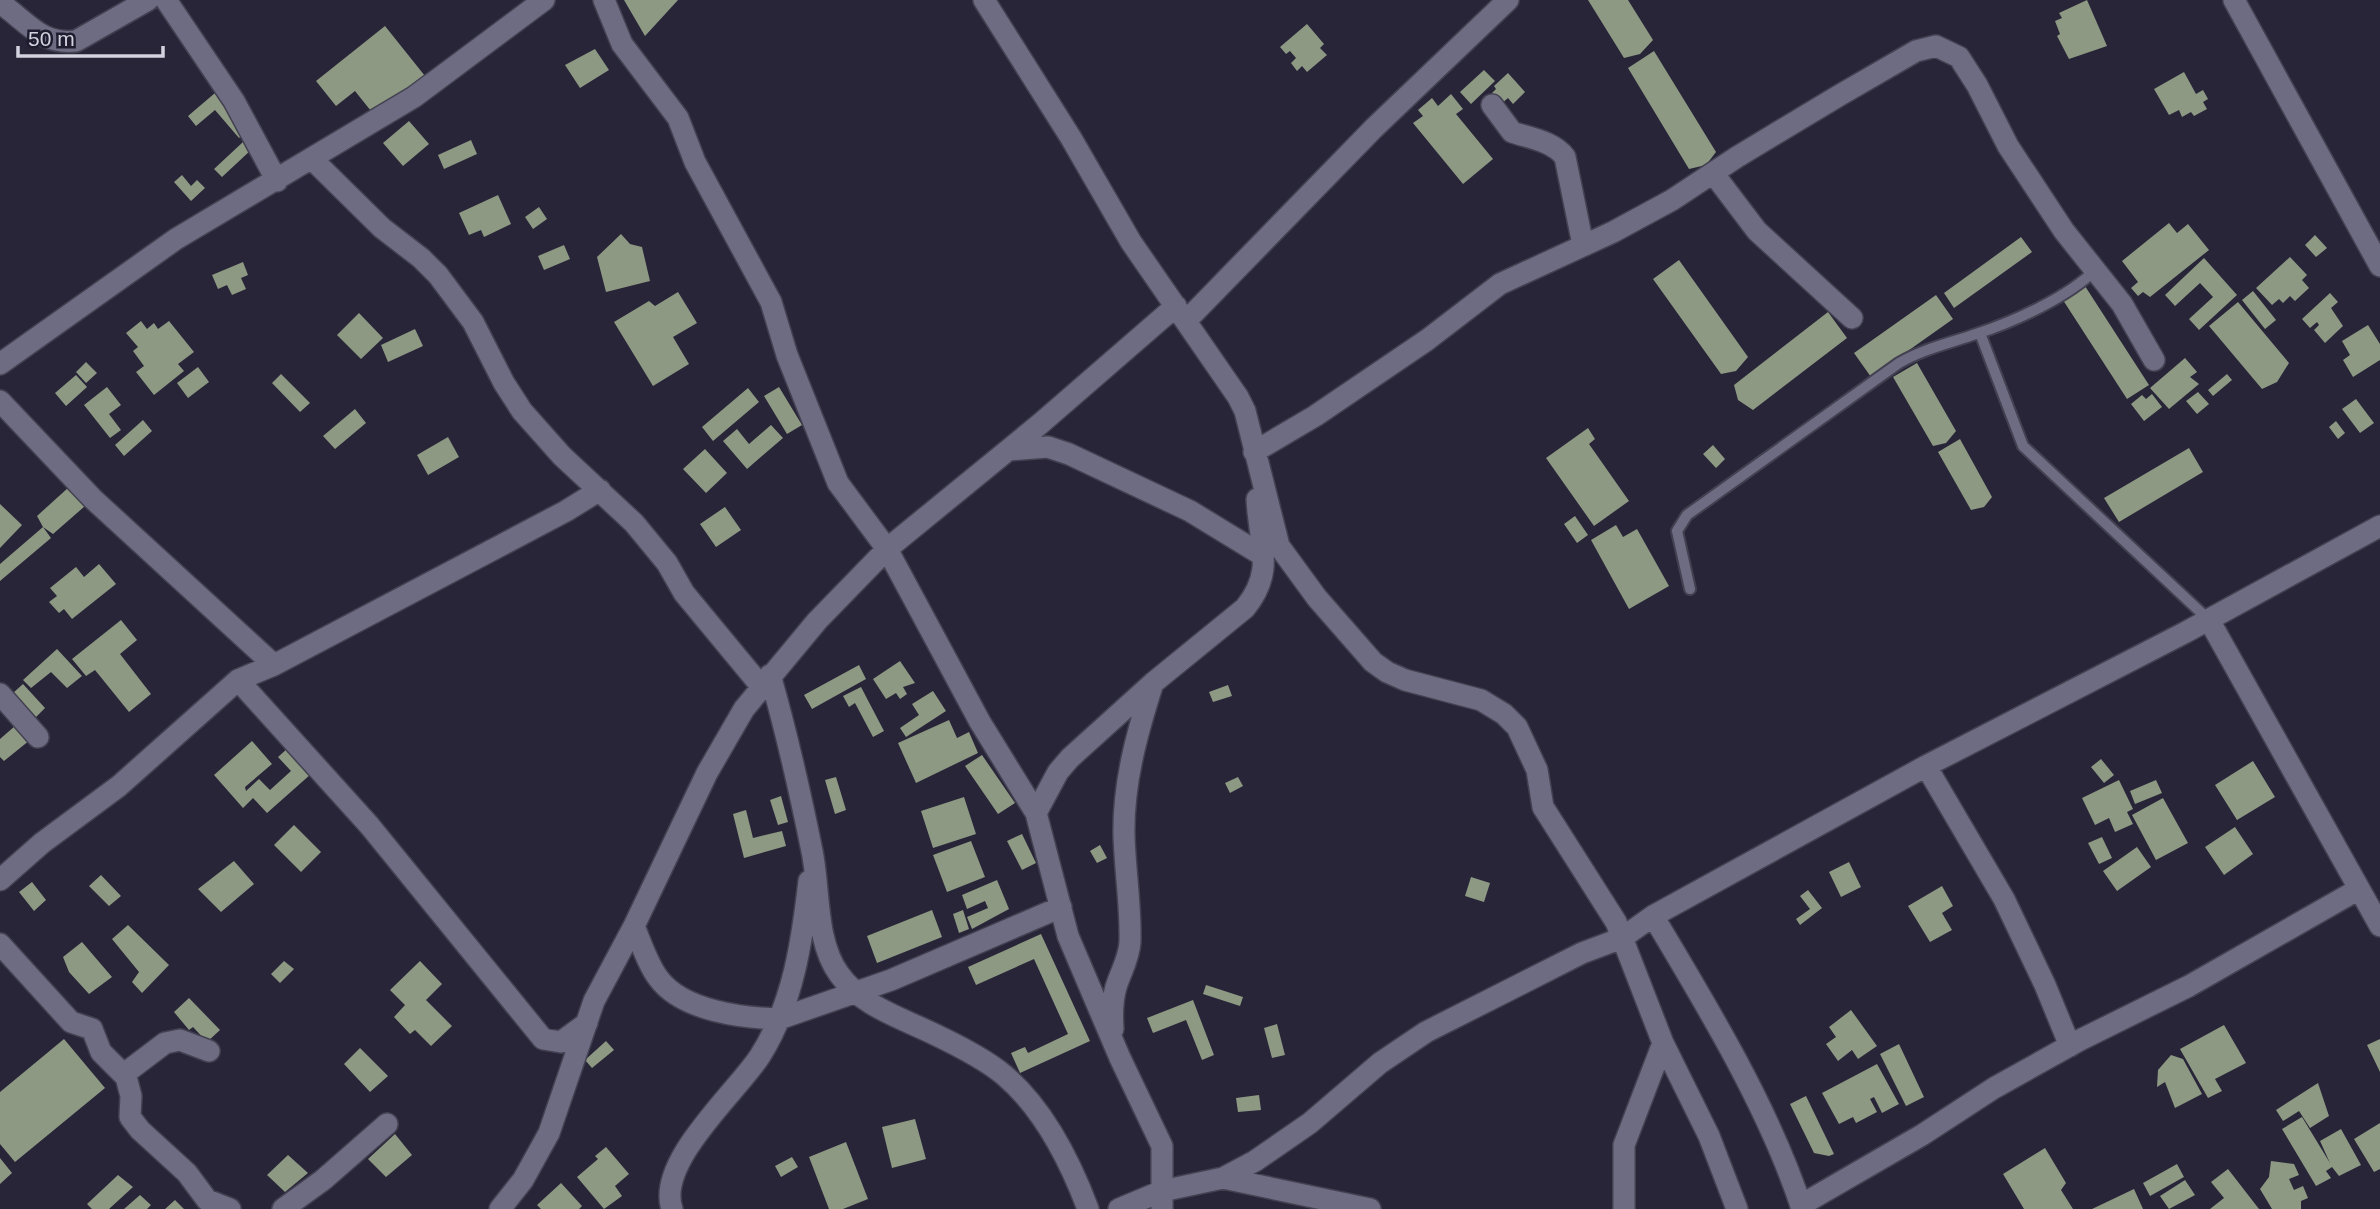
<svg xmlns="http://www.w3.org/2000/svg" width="2380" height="1209" font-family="Helvetica,sans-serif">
	<rect width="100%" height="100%" fill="#282539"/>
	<path fill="#8d9982" d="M624 0H678L645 36Z
		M1588 0H1628L1653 40 1640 54 1624 58Z
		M2087 0 2107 46 2069 59 2057 36 2060 34 2055 21 2062 18 2059 13Z
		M1307 24 1324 44 1320 48 1327 55 1307 72 1302 66 1297 71 1291 63 1296 58 1290 51 1286 54 1280 47Z
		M385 26 425 76 375 116 355 91 336 106 316 81Z
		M595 49 609 70 580 88 565 65Z
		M1654 51 1716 152 1706 165 1689 169 1628 68Z
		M1484 70 1495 81 1471 104 1460 92Z
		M2184 72 2196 94 2203 90 2208 99 2203 102 2207 109 2194 116 2191 112 2182 117 2179 110 2169 115 2154 89Z
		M1508 73 1525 92 1513 104 1508 98 1500 105 1490 95 1496 89 1494 86Z
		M215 93 247 131 239 138 215 110 196 126 188 116Z
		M1451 94 1463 109 1456 114 1493 159 1463 184 1413 123 1423 116 1418 110 1432 98 1438 106Z
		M409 121 429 144 403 166 383 143Z
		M471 140 477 154 444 169 438 155Z
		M243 142 251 150 222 177 214 169Z
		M182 175 191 186 197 180 205 188 191 201 174 182Z
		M498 195 511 224 484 237 481 230 469 235 459 213Z
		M539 207 547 219 533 229 525 217Z
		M2169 223 2177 233 2188 224 2209 250 2150 297 2143 292 2138 296 2131 288 2138 282 2122 261Z
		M621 234 630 244 642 247 650 281 606 292 597 257Z
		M2315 235 2327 248 2316 257 2305 245Z
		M2021 237 2032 252 1954 308 1944 293Z
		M564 245 570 259 544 270 538 256Z
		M2290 257 2307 275 2302 280 2309 288 2295 301 2290 296 2283 303 2279 299 2272 305 2256 288Z
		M2204 258 2237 295 2199 330 2189 319 2213 297 2200 283 2175 306 2165 295Z
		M1679 260 1748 357 1736 371 1721 374 1653 279Z
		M243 262 248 275 241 278 246 289 232 295 227 285 218 289 212 275Z
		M2083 283 2149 385 2127 399 2061 297Z
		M2253 291 2276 320 2265 329 2242 300Z
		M678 292 697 323 673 337 689 364 653 386 614 322 649 301 655 306Z
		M2330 293 2338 302 2331 308 2343 326 2325 343 2314 330 2319 325 2317 322 2310 328 2302 319Z
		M1936 295 1953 319 1871 377 1854 353Z
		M2238 302 2289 363 2277 382 2262 389 2209 326Z
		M1828 312 1847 338 1753 410 1738 400 1734 385Z
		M359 313 383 338 361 359 337 335Z
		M141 321 147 329 154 323 158 329 169 321 194 352 178 364 184 371 154 395 136 372 144 366 133 351 138 347 126 333Z
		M2368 325 2380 344V360L2353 377 2343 360 2350 355 2342 341Z
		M415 329 423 346 388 362 381 345Z
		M2185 358 2197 372 2190 377 2199 384 2169 409 2150 388Z
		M86 362 97 373 86 383 76 372Z
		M1917 363 1956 431 1946 443 1933 446 1893 377Z
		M198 367 209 382 188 398 177 383Z
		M281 374 310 403 300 412 272 383Z
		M2227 374 2232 380 2213 396 2208 390Z
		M76 375 87 387 66 406 55 393Z
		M107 387 121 405 109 414 121 430 110 438 84 405Z
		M779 387 802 425 787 434 764 396Z
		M748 388 759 402 713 441 702 427Z
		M2198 392 2209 404 2197 414 2186 401Z
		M2152 394 2162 407 2144 421 2131 404 2142 395 2146 399Z
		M2356 399 2374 423 2360 433 2342 409Z
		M355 409 366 423 335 449 323 436Z
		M143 420 152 431 124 456 115 445Z
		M2336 421 2345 433 2338 439 2329 427Z
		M771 425 783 438 747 469 723 441 737 429 749 444Z
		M1588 428 1595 439 1589 444 1629 501 1594 526 1546 458Z
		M448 437 459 457 428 475 417 455Z
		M1960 439 1992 497 1984 507 1971 510 1938 452Z
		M1713 445 1725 459 1716 468 1703 454Z
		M2189 448 2203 472 2119 522 2104 498Z
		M705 449 727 473 706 493 683 469Z
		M69 487 85 506 53 534 43 527 37 516Z
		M0 504 22 525 0 548Z
		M725 507 741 530 716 547 700 524Z
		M1575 516 1588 535 1577 543 1564 524Z
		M1616 525 1623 537 1637 529 1669 586 1629 609 1591 540Z
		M43 527 51 538 0 581V564Z
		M99 564 116 584 72 619 64 609 59 613 49 602 57 596 50 588 76 567 84 577Z
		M121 620 137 640 120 654 151 694 129 712 95 670 86 676 72 659Z
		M57 649 82 676 67 688 51 672 31 688 23 680Z
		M900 661 915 683 903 687 907 694 900 699 896 693 886 699 873 679Z
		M859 665 866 679 812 709 804 695Z
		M23 684 45 708 36 717 13 693Z
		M1228 685 1232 696 1213 702 1209 692Z
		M861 687 884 731 873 737 855 703 849 707 843 696Z
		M933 691 946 711 906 737 900 728 919 715 912 704Z
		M949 720 957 738 969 732 978 753 916 783 898 743Z
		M15 726 30 740 4 761 0 757V739Z
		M252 741 272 764 245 787 246 791 259 779 270 790 291 771 278 757 288 748 311 774 267 813 253 798 243 808 214 775Z
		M982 755 1015 803 998 814 965 766Z
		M2101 759 2114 775 2104 783 2091 767Z
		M2253 761 2275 797 2237 820 2215 785Z
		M836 777 846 810 835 814 825 780Z
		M1238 777 1243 786 1230 793 1225 783Z
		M2119 780 2133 809 2127 812 2133 824 2115 832 2109 818 2095 825 2082 798Z
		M2156 780 2162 793 2135 804 2130 791Z
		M781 796 788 822 778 825 770 800Z
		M964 797 976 834 933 848 921 811Z
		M2163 798 2188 843 2156 860 2132 815Z
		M746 810 753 838 782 831 786 846 744 858 733 814Z
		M294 825 321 852 301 872 274 845Z
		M2235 827 2253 854 2224 875 2205 847Z
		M1022 834 1036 863 1022 870 1007 841Z
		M2102 837 2112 858 2099 864 2088 843Z
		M971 841 985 877 947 892 933 855Z
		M1100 845 1107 858 1097 863 1090 851Z
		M2137 847 2151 867 2117 891 2103 871Z
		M234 861 254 884 221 912 198 889Z
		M1849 862 1861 887 1841 897 1829 872Z
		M101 875 121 896 109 906 89 886Z
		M1471 877 1490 883 1484 902 1465 896Z
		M997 880 1009 909 972 929 967 917 988 908 985 901 967 909 962 895Z
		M32 882 46 900 34 911 19 892Z
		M1942 886 1953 906 1942 913 1952 930 1930 942 1908 906Z
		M1808 890 1822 908 1800 925 1796 919 1810 909 1800 896Z
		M932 910 942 937 877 963 867 936Z
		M963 910 969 929 959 933 953 914Z
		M128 925 169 965 142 993 132 982 139 972 112 939Z
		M1041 934 1090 1041 1020 1073 1011 1053 1025 1047 1028 1053 1068 1034 1034 959 976 985 968 967Z
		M82 942 112 977 89 994 69 972 63 957Z
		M284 961 294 969 280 983 271 974Z
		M420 961 442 984 426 1000 452 1026 431 1046 415 1030 410 1034 394 1017 405 1005 390 990Z
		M1206 985 1243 997 1240 1006 1203 994Z
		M189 998 220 1030 207 1042 193 1027 189 1030 174 1012Z
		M1193 1000 1214 1055 1202 1060 1186 1020 1153 1033 1147 1018Z
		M1851 1010 1877 1046 1858 1059 1852 1050 1838 1061 1826 1044 1836 1037 1829 1027Z
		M1277 1024 1285 1055 1272 1058 1264 1028Z
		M2224 1025 2246 1063 2215 1079 2222 1091 2208 1098 2180 1049Z
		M64 1039 105 1088 15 1162 0 1144V1092Z
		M2380 1039V1072L2367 1045Z
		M606 1041 614 1050 592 1068 585 1060Z
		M1899 1044 1924 1097 1906 1106 1880 1054Z
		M360 1048 388 1076 370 1092 344 1064Z
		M2171 1055 2183 1059 2202 1094 2175 1108 2165 1082 2157 1087 2158 1070Z
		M1877 1064 1899 1104 1882 1113 1874 1097 1870 1099 1877 1112 1856 1123 1853 1117 1839 1124 1822 1093Z
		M2318 1083 2329 1116 2310 1128 2299 1111 2283 1121 2276 1110Z
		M1259 1095 1261 1110 1238 1112 1236 1098Z
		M1806 1096 1834 1154 1829 1156 1814 1153 1790 1104Z
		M2302 1117 2330 1163 2320 1141 2341 1129 2361 1165 2339 1176 2332 1167 2326 1171 2331 1178 2316 1186 2282 1129Z
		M915 1119 926 1159 892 1168 882 1127Z
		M2380 1123V1169L2374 1172 2354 1139Z
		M395 1134 412 1155 386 1177 368 1159Z
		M846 1142 868 1199 843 1209H829L809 1157Z
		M606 1147 629 1174 615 1186 622 1196 604 1209 577 1177 598 1159 595 1156Z
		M2045 1148 2066 1183 2061 1190 2073 1209H2024L2003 1174Z
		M288 1155 308 1173 285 1192 267 1175Z
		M792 1157 798 1167 781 1177 775 1166Z
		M0 1158 12 1173 0 1184Z
		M2271 1161 2294 1164 2299 1175 2289 1179 2294 1190 2303 1186 2308 1198 2301 1201V1209H2272L2260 1189 2269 1177Z
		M2177 1164 2184 1177 2150 1196 2143 1183Z
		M2228 1169 2259 1209H2210L2224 1198 2211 1182Z
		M118 1175 133 1187 109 1209H92L87 1204Z
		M2185 1180 2195 1195 2169 1209 2160 1196Z
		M561 1183 582 1206 579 1209H541L537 1205Z
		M2134 1189 2143 1209H2092Z
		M140 1195 151 1205 147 1209H124Z
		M175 1200 184 1209H165Z"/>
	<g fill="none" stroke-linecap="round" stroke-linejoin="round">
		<defs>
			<path id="service" d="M1980 333 2023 446 2209 620
				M1690 589 1677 531 1687 515 1899 363C1923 349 1950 343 1976 334 2013 322 2069 297 2096 269"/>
			<path id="minor" d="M166 0 234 101 277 181
				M604 0 622 44 678 118 695 162 771 302 787 355 838 483 887 549 980 722 1036 813 1068 936 1120 1058 1162 1146V1209
				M984 0 1071 138 1131 242 1238 397 1245 411 1279 546 1317 598 1373 662 1387 672 1405 680 1481 700 1504 714 1517 727 1537 770 1543 807 1616 922 1663 1043 1709 1136 1737 1209
				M2234 0 2380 266
				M0 3C27 21 40 45 76 41L148 0
				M1492 105 1512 132C1529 138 1553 141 1565 157L1583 245
				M313 160 382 228 421 258 438 275 473 322 504 383 522 411 562 456 634 523 667 563 684 593 761 686
				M1713 173 1757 231 1852 318
				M1186 321 1374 128 1508 0
				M0 364 176 239 414 97 544 0
				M0 401 93 499 274 665
				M1009 450 1048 447 1069 454 1190 511 1262 555
				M1254 452 1315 416 1427 340 1500 284 1613 232 1672 200 1737 157 1840 95 1916 51 1936 46 1959 57 1977 85 2008 146 2064 231 2122 304 2154 360
				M2209 620 2380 926
				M770 675C787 734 800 792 812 851 820 889 815 941 839 974 862 1007 902 1018 936 1035 959 1046 985 1059 1004 1075 1044 1109 1070 1161 1088 1209
				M238 680 369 825 543 1039 561 1042 587 1023
				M0 694 38 737
				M1926 766 2004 899 2045 985 2070 1046
				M1036 813 1058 772 1070 758 1153 683 1245 608C1276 570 1259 544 1257 499
				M0 880 42 843 119 786 238 680 274 665 566 511 600 490
				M1653 916C1707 1006 1770 1110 1802 1209
				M634 926C641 943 648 965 659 979 683 1011 743 1018 779 1019L891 980 1061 907
				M0 944 71 1022 92 1029 101 1052 126 1077 131 1096 130 1117 140 1130 187 1173 207 1200 230 1209
				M1113 1029C1112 1015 1112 1001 1116 987 1121 971 1129 959 1130 942 1131 906 1125 871 1124 835 1123 783 1137 733 1153 683
				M124 1074 165 1043 180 1040 209 1051
				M1223 1178 1370 1209
				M1801 1205 1922 1135 1994 1088 2080 1040 2189 986 2359 889
				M283 1209 323 1180 387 1124
				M500 1209 523 1180 549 1133 594 1001 634 926 707 773 744 709 817 621 887 549 1040 424 1176 306
				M672 1209C656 1162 736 1093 760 1056 793 1004 802 942 809 881
				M1119 1209 1162 1191 1223 1178 1255 1161 1310 1123 1380 1063 1426 1032 1582 953 1622 938 1653 916 1926 766 2186 632 2380 526
				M1624 1209V1145L1663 1043"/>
		</defs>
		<use href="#service" stroke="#434151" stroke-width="14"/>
		<use href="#minor" stroke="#434151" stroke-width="24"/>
		<use href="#service" stroke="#6e6c82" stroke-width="10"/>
		<use href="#minor" stroke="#6e6c82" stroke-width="21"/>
	</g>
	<path d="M18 46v10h145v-10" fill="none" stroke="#d3d2df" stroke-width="3.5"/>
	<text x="28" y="46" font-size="21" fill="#d3d2df" stroke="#1e1c2e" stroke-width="5" paint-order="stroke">50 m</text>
</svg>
